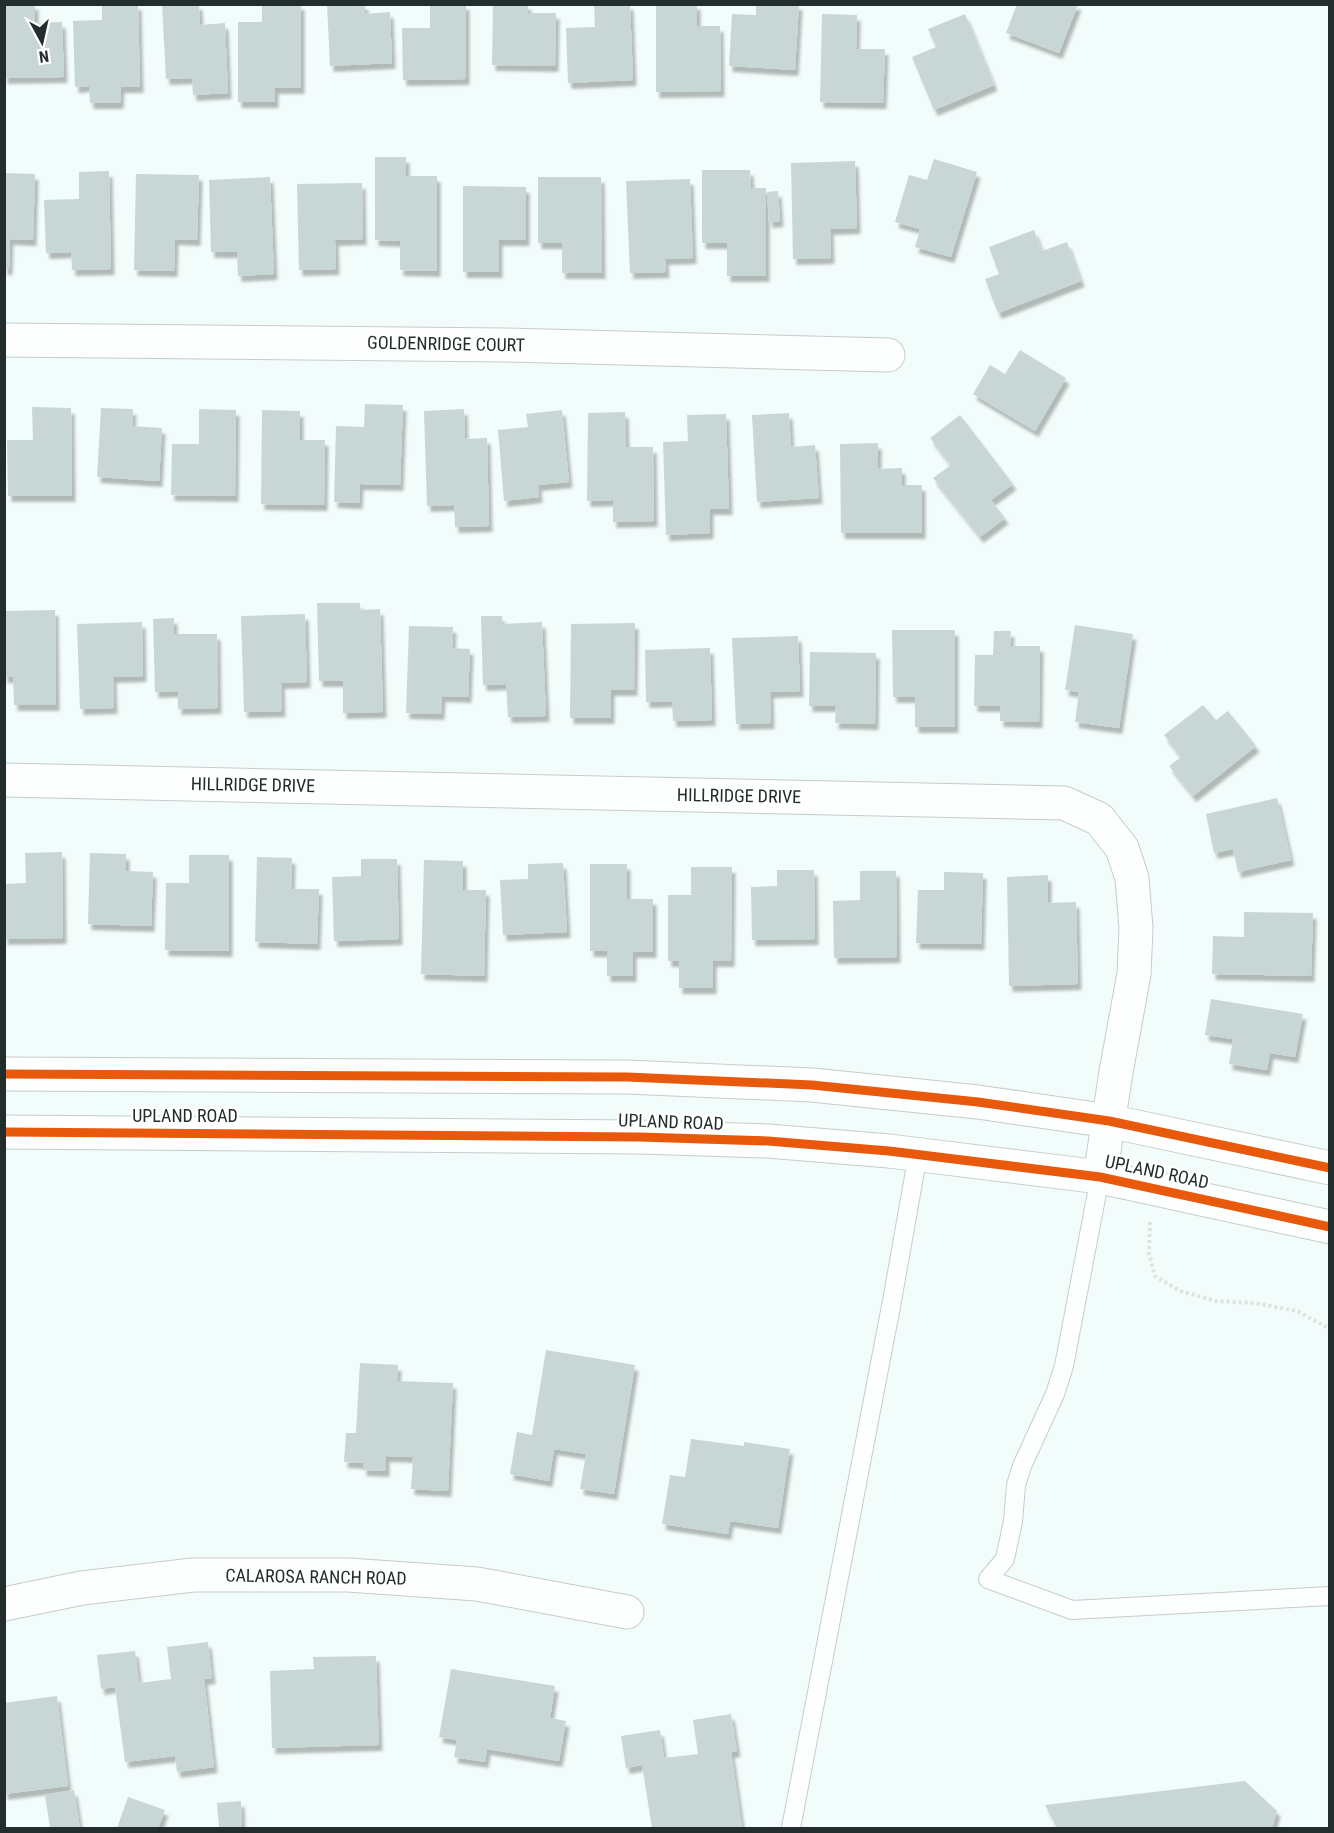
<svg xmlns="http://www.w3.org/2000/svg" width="1334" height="1833" font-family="'Roboto Condensed',sans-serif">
	<defs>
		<filter id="shadow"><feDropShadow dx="3.5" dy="6" stdDeviation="1.5" flood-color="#0004"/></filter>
	</defs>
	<rect width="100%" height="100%" fill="#f2fcfa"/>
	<path fill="#c8d7d6" filter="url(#shadow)" d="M4 4H35V23L62 22 64 77 4 78Z
		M102 4H138L140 87H121L120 103H90L89 86 75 87 73 21 102 20Z
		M162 4H199L200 25 225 23 228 93 193 95 192 78 166 79Z
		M262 4H301V88H275V102H238V22H262Z
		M327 4H365V14L390 12 392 63 330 66Z
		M430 4H466V79L403 80 402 28H430Z
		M493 4H528V13H556L555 66 492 65Z
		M594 4H630L633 80 568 83 566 28 595 27Z
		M656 4H697V26H720L721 91 656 92Z
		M756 4H799L795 70 729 66 732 14 756 15Z
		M1017 4H1078L1059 53 1006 33Z
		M822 14 857 15 856 49H885L883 103 820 102Z
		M965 14 994 85 934 110 912 57 936 47 928 29Z
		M375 157H406V176H437V271L400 270V241L375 240Z
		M934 159 977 172 951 257 915 247 920 229 895 222 909 175 927 180Z
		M855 161 857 228 830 229 831 258 793 259 791 163Z
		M702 170H750L751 188H766V276H727V243H702Z
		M109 171 111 269 72 270 71 252 46 253 44 200 79 199V172Z
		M4 173 35 174 33 240 10 239 9 269H4Z
		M136 174 199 175 197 240 175 239 174 271 134 270Z
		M270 177 274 274 238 276 237 252H211L209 180Z
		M538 177H601L602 273H562V243H538Z
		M690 179 693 258 665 259 666 272 630 273 626 181Z
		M362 183 363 239 335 240 336 269 299 270 297 184Z
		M463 186 526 187V240H499V272H463Z
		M778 191 780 221 769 222 767 192Z
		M1034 230 1042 251 1067 242 1081 281 998 313 985 279 999 274 989 247Z
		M1020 350 1066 378 1035 431 973 394 990 365 1005 374Z
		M365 404 403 405 400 485 360 484 359 503 334 502 336 426 364 427Z
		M32 407 71 408 72 496H8L7 440H33Z
		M101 408 133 409 132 426 162 428 159 481 97 477Z
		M199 409 236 410 235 496 171 495 172 444H199Z
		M464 409 465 439 487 438 489 526 455 527 454 505 427 506 424 411Z
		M262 410 300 411V440H325L324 505 261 504Z
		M562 410 569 482 538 485 539 497 504 501 498 430 528 427 526 414Z
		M625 412 626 447H653L654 521 613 522V500L587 501 588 413Z
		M789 413 791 447 815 445 819 498 757 502 752 415Z
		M726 414 729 509H710V533L666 535 663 442 688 441 687 415Z
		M960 415 1013 484 991 500 1005 518 980 537 933 478 951 465 930 438Z
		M878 443V469L902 468V485H922V533H841L840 444Z
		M317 603H360V610L380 609 383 712 343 713V681H319Z
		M55 610 56 705H14L13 677H4V611Z
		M305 614 307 682 281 683 282 711 244 712 241 616Z
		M481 616H502L503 624 542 622 546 716 508 717 506 684 483 685Z
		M174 618V634H217L218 708 178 709V691L155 692 153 619Z
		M142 622 143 676 113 677 114 708 80 709 77 624Z
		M635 623 634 690H611V718H570L571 624Z
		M1075 625 1133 634 1119 728 1075 722 1079 692 1065 690Z
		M409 626 453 627 452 648 470 649 468 697 442 696 441 714 406 713Z
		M892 630H955V727H915V697H893Z
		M994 631H1011L1010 646H1040L1039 722 1000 721V706H974L975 655H993Z
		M798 636 800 691 770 692 771 723 736 724 732 638Z
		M710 648 712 720 673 721 672 701 646 702 645 650Z
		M810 652 876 653 875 724 835 723 836 706H809Z
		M1203 705 1216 720 1228 711 1256 746 1193 796 1169 766 1181 757 1164 735Z
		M1277 798 1291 860 1238 872 1233 849 1214 853 1206 814Z
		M62 852 63 938 4 939V884L26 883 25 853Z
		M90 853 126 854V871L153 872 151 926 88 924Z
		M189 855H229V951L165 950 166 883H189Z
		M257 857 292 858 291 889H319L317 944 255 942Z
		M361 859H397L399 939 334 941 332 877 361 876Z
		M424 860 463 861V890H486L484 976 421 974Z
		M563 863 567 932 503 935 500 880 528 879V864Z
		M590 864H627V899H653V952H633V976H607V951H590Z
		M691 867H732L731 961H713V988H679V961H668V895H691Z
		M777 870H814L815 939 752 940 751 887 777 886Z
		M860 871H896L897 957 834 958 833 901 860 900Z
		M944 872 983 873 981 944 916 943 918 890H944Z
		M1048 875V903L1076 902 1078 984 1009 986 1007 877Z
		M1244 912 1313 913 1311 976 1212 974 1213 936 1244 937Z
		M1211 999 1303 1014 1295 1057 1270 1053 1267 1070 1229 1064 1233 1039 1205 1035Z
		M546 1350 635 1365 614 1494 580 1489 586 1454 554 1449 549 1481 510 1474 517 1432 532 1435Z
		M360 1363 398 1365 397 1381 453 1383 448 1491 411 1489 413 1457 386 1456V1471L363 1470V1463L344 1462 346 1433H356Z
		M691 1439 744 1446V1442L790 1449 778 1528 730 1521 728 1534 662 1524 670 1475 685 1477Z
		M208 1642 212 1678 204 1679 214 1767 177 1772 175 1756 125 1762 115 1687 101 1689 97 1655 135 1651 139 1683 171 1679 167 1647Z
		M376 1656 379 1745 272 1748 270 1671 314 1669 313 1657Z
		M451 1669 555 1686 550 1718 566 1721 559 1761 487 1749 485 1762 454 1757 457 1740 439 1737Z
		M57 1696 68 1786 4 1794V1703Z
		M731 1714 737 1751 731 1752 742 1828H652L642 1765 626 1768 621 1736 660 1730 664 1758 698 1754 693 1720Z
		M1245 1781 1277 1811 1272 1828H1057L1045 1805Z
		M74 1790 80 1828H50L45 1795Z
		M128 1797 165 1810 158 1828H117Z
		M241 1801 242 1828H219L217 1803Z"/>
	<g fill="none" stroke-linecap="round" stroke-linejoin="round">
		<defs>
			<path id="lane" d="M1100 1177 1064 1366 1055 1394 1022 1466 1016 1485 1013 1521 1005 1559 988 1579 1072 1610 1330 1596
				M791 1828 892 1301 918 1154"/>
			<path id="street" d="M4 340 505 345 888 355
				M4 780 1064 803 1099 819 1122 848 1132 878 1136 928 1134 974 1116 1072 1100 1177
				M4 1604 82 1588 193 1575H348L477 1584 627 1612"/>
			<path id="secondary" d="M4 1074 627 1077 812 1085 978 1102 1109 1121 1330 1168
				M4 1132 639 1137 768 1141 889 1151 1100 1177 1330 1227"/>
		</defs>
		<use href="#lane" stroke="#c4cdcc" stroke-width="20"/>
		<use href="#street" stroke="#c4cdcc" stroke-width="35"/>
		<use href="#secondary" stroke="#c4cdcc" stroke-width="35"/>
		<path stroke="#e0e2e2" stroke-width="4" stroke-dasharray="3 3" stroke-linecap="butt" d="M1150 1222 1149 1254 1155 1276 1180 1291 1216 1301 1255 1303 1297 1311 1330 1329"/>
		<use href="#lane" stroke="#fdfffe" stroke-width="18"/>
		<use href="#street" stroke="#fdfffe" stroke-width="33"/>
		<use href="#secondary" stroke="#fdfffe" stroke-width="33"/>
		<defs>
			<path id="cycleway" d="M4 1074 627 1077 812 1085 978 1102 1109 1121 1330 1168
				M4 1132 639 1137 768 1141 889 1151 1100 1177 1330 1227"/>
		</defs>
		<use href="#cycleway" stroke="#fff" stroke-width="13"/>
		<use href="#cycleway" stroke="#e8590c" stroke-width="9"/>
	</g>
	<g text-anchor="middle" stroke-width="5" stroke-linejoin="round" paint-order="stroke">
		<g font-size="18" fill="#232d2d" stroke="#fff">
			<text transform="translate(446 344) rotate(1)" y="6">GOLDENRIDGE COURT</text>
			<text transform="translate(253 785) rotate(1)" y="6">HILLRIDGE DRIVE</text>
			<text transform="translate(739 796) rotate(1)" y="6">HILLRIDGE DRIVE</text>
			<text x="185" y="1122">UPLAND ROAD</text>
			<text transform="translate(671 1122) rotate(2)" y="6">UPLAND ROAD</text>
			<text transform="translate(1157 1172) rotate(12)" y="6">UPLAND ROAD</text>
			<text transform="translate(316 1577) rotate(1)" y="6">CALAROSA RANCH ROAD</text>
		</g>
	</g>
	<rect width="1334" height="1833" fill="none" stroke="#232d2d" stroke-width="12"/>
	<g transform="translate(42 42) rotate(172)" stroke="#ffffff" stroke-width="4.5" paint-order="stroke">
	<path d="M0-4.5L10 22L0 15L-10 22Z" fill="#232d2d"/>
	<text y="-9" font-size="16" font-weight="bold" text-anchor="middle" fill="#232d2d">N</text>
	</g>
</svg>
